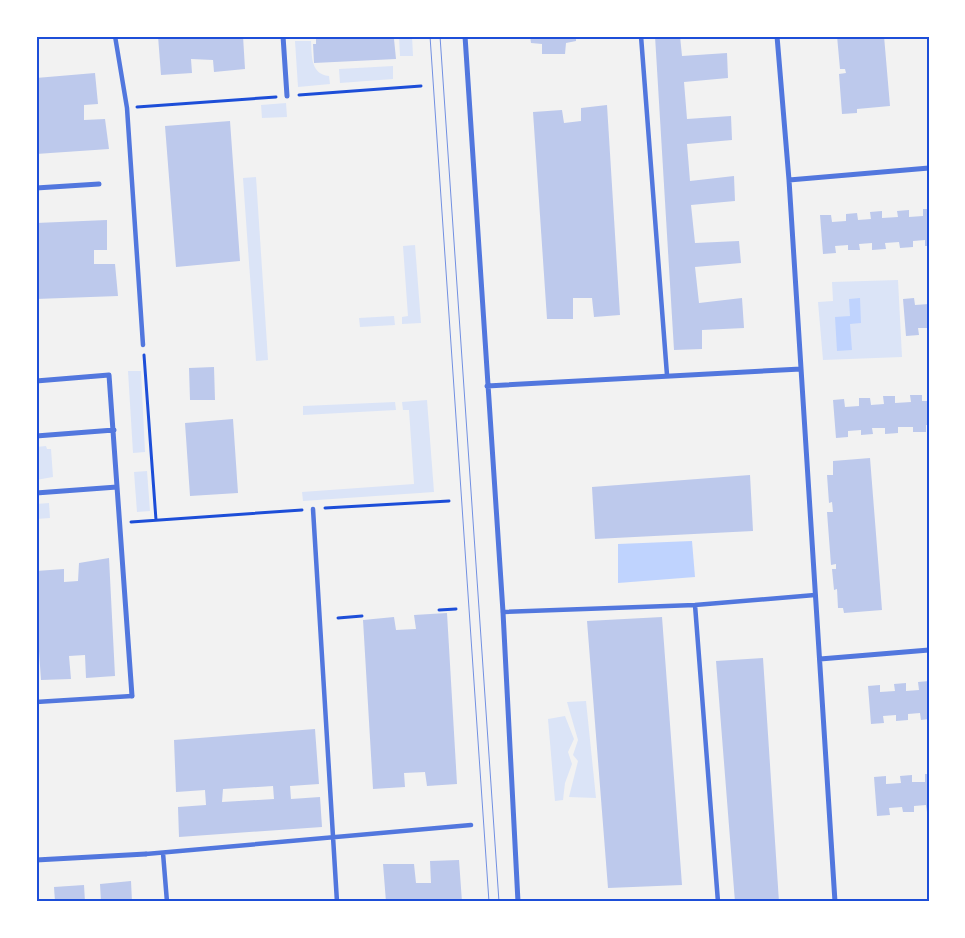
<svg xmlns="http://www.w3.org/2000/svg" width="965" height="938" font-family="'Playfair Display',serif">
	<rect width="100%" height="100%" fill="#f2f2f2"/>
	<path fill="#dbe4f7" d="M399 36H412L413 56H400Z
		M295 41H311C312 55 310 74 329 76L330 84 298 87Z
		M393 66V79L340 83 339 69Z
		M286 103 287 117 262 118 261 105Z
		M256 177 268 360 256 361 243 178Z
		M415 245 421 323 402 324V317L408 316 403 246Z
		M898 280 902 357 823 360 818 302 833 301 832 282Z
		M394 316 395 325 360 327 359 318Z
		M128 371H141L145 452 133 453Z
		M427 400 434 492 303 501 302 492 414 484 409 410H403L402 402Z
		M395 402 396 410 303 415V406Z
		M46 446 47 449H51L53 477 36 480V447Z
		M147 471 150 511 137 512 134 472Z
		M49 503 50 518 36 519V504Z
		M586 701 596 798 569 797 578 761 573 755 578 740 567 702Z
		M565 716 574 739 568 752 572 764 565 783 563 800 555 801 548 719Z"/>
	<path fill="#bfd3fe" d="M860 298 861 323 850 324 852 350 837 351 835 317 850 316 849 299Z
		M692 541 695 577 618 583V544Z"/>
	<path fill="#bdc9ec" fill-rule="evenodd" d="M158 36H243L245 69 214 72 213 60 191 59 192 73 161 75Z
		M316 36H391V39H394L396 59 314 63 313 44H316Z
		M530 36H576V41L566 43 565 54H542V44L531 43Z
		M655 36H680L682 56 727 53 728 78 684 82 687 119 731 116 732 140 687 144 690 181 734 176 735 201 691 205 695 243 739 241 741 263 695 267 699 303 742 298 744 328 702 330V349L674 350Z
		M837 36H884L890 106 857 109V113L842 114 839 74 846 73 845 69H840Z
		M95 73 98 104 84 105V120L105 119 109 149 36 154V78Z
		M607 105 620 315 594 317 592 298H573V319H547L533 112 562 110 564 123 581 121V108Z
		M230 121 240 261 176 267 165 126Z
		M923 209H929V246H925V240L913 241V247L900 248 899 242 885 243 886 249 872 250V243L859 244 860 250H848V245L835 246 836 253 823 254 820 215H831L832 222 846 221V214L857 213 858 220 871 219 870 212 882 211V218L898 217 897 211 909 210V217L923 216Z
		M107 220V250H94V264H115L118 296 36 299V223Z
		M914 298 915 305 929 304V328H918L919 335 906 336 903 299Z
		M214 367 215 400H190L189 368Z
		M910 395H922V401H929V425H926V432H913V427H898V433L885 434V428H872L873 434 861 435V430L848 431V437L836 438 833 400 844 399 845 407 859 406V398H870L871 405 884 404 883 396H895V403L911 402Z
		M233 419 238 493 190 496 185 423Z
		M870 458 882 610 844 613 843 608H838L837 589 834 590 832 569H836V564L831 565 827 512H833L832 502 829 503 827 475H833V461Z
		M750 475 753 531 595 539 592 487Z
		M109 558 115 676 86 678 85 655 69 656 71 679 41 680 36 609V571L64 569V582L78 581 79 563Z
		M447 613 457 784 427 786 425 772 404 773 405 787 373 789 363 620 394 617 396 630 416 629 414 615Z
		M662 617 682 885 608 888 587 621Z
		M763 658 779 902H735L716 661Z
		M929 681V719L921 720 920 713 908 714V720L896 721V715L883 716 884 723 871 724 868 686 880 685V692L895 691 894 684 906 683V691L919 690 918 682Z
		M315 729 319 784 290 786 291 799 320 797 322 827 179 837 178 807 206 805 205 790 176 792 174 740ZM273 786 274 799 222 802 223 789Z
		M925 774H929V812H927L926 805 914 806V812H903L902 807 889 808 890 815 877 816 874 777 886 776V784L901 783 900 776 912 775V782H925Z
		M459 860 462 902H386L383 864H414L416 883H431L430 861Z
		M131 881 132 902H101L100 884Z
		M84 885 85 902H55L54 887Z"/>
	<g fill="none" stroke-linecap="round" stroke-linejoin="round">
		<path stroke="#1d4ed8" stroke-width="3" d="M299 95 421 86
			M137 107 276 97
			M144 355 156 520
			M325 508 449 501
			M131 522 302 510
			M439 610 456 609
			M338 618 362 616"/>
		<path stroke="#5277de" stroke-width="4.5" d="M115 36 127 108 143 345
			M641 36 667 375
			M313 509 337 902
			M695 605 718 902
			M503 612 695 605 815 595
			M36 702 132 696
			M163 853 167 902
			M146 854 471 825"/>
		<path stroke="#5277de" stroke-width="5" d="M283 36 287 96
			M465 36 503 612 518 902
			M777 36 789 180 835 902
			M789 180 929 168
			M36 188 99 184
			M36 381 109 375 132 696
			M487 386 801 369
			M36 436 114 430
			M36 493 117 487
			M820 659 929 650
			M36 860 146 854"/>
		<path stroke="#7290e2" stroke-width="1" d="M430 36 489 902
			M440 36 499 902"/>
	</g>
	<rect width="965" height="938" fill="none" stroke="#ffffff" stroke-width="75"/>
	<rect x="38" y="38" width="890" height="862" fill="none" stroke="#1d4ed8" stroke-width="2"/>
</svg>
